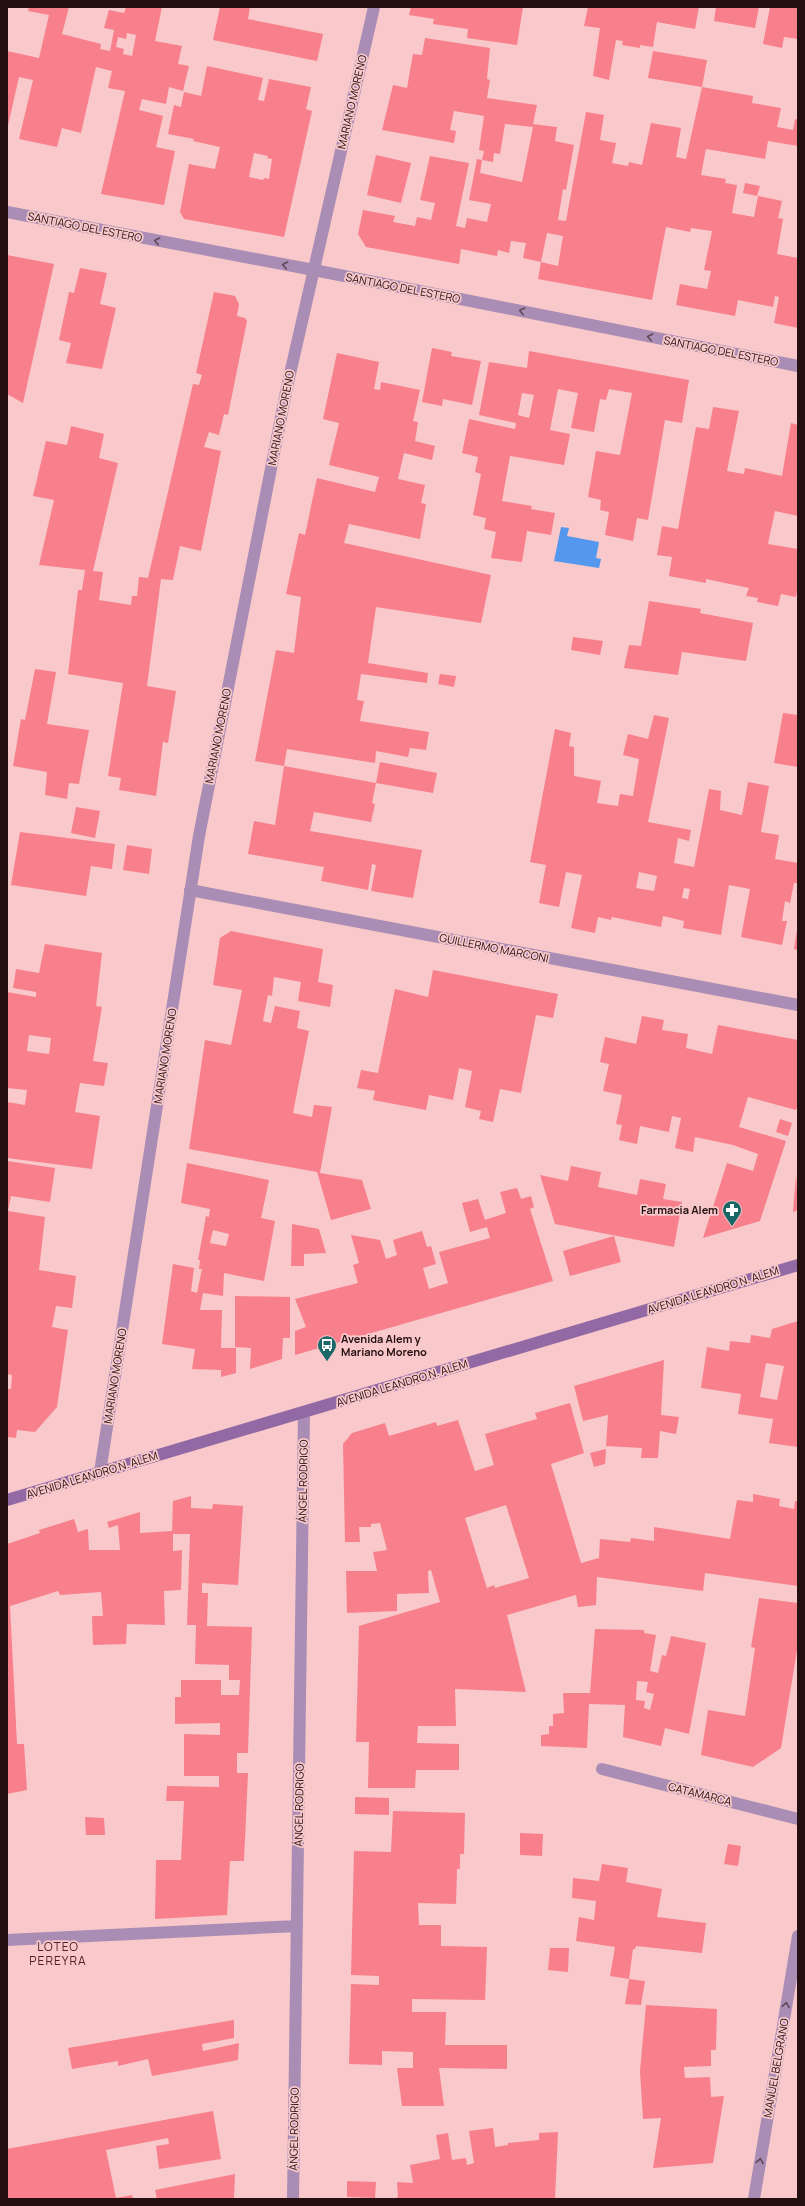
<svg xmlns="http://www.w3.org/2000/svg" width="805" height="2206" font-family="Manrope,sans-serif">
	<rect width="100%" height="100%" fill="#f8c8ca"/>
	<path fill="#5398ee" d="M561 527 569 528 567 536 599 542 596 558 601 559 599 568 554 561Z"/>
	<path fill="#f7808c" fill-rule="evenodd" d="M29 7H69L62 34 101 44 100 49 110 51 114 30 104 28 109 10 124 13 126 7H162L155 41 182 46 178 64 189 66 183 91 169 87 166 104 142 99 139 110 163 116 156 147 175 151 164 205 101 194 125 91 108 88 112 71 96 67 81 133 62 128 57 147 19 139 33 80 19 77 7 130V51L39 58 49 15 28 11ZM127 33 136 35 132 56 123 54 124 49 116 47 118 37 126 39Z
		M220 7H250L248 19 323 34 317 61 213 40Z
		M411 7H523L517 45 467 38 468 29 433 24 434 19 409 15Z
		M588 7 604 8 699 7 695 29 657 22 653 47 640 45V48L622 45 623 41 616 40 609 80 593 76 600 28 584 26Z
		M716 7H759L755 28 714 21Z
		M770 7H798V39L784 37 782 48 763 44Z
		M425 38 490 48 487 79 490 80 487 98 537 105 533 124 557 127 555 141 574 145 566 190 563 189 558 220 566 221 586 112 604 115 600 140 616 143 612 163 628 166 629 162 642 165 651 123 681 128 676 157 686 159 702 87 753 96 752 103 781 108 777 127 793 130 795 119 798 120V146L768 141 765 159 706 149 701 175 726 179 725 183 737 185 732 213 754 217 758 196 782 201 778 218 783 219 777 254 798 258V328L774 323 779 297 775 296 773 307 738 300 735 316 676 305 680 284 707 289 711 271 704 270 712 231 691 228 690 232 666 227 652 300 538 279 541 262 558 266 563 236 547 233 541 262 523 258 526 243 511 241 509 253 498 250 497 256 461 249 459 264 366 247 358 234 363 210 395 216 393 222 415 226 417 217 431 220 435 203 420 200 430 156 469 163 456 226 465 228 467 218 487 222 491 204 469 200 477 159 482 160 480 173 522 182 533 127 505 124 500 154 494 153 493 162 482 160 484 151 479 150 484 116 454 111 450 130 456 131 454 143 382 130 393 85 407 88 413 54 422 55Z
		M653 51 707 60 702 87 648 78Z
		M207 66 263 78 258 100 264 101 269 79 311 87 306 109 312 111 284 237 184 219 180 212 189 164 215 169 220 147 193 141 194 139 168 134 174 105 181 107 184 92 201 96ZM254 153 268 156 267 158 272 159 269 179 264 178 263 180 249 177Z
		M376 155 411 163 401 203 367 195Z
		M745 183 760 186 757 196 743 193Z
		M7 255 54 264 23 403 7 394Z
		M80 268 107 273 100 304 116 308 102 369 66 363 71 343 59 340 69 292 74 293Z
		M214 292 235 296 239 304 237 316 245 318 247 321 228 415 224 414 219 435 209 432 204 447 221 451 201 551 180 546 173 580 161 579 147 686 176 691 168 743 163 742 156 796 119 790 121 778 108 776 123 683 68 674 78 590H82L85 570 39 565 54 500 33 496 46 441 67 445 71 426 104 434 99 458 118 463 93 571 103 572 99 600 131 605 132 596H137L139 577 148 578 193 384 199 385 202 375 196 373Z
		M432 348 452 352 451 356 481 361 472 405 443 399 442 406 422 402Z
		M529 351 689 380 682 423 665 420 648 520 637 518 633 541 605 535 609 512 600 510 601 500 588 497 596 451 620 455 632 393 609 389 606 400 600 399 594 432 571 428 578 393 558 389 550 430 570 434 564 465 510 456 502 501 532 506 531 509 555 513 551 535 527 531 522 562 491 558 496 532 484 529 486 518 473 515 481 474 475 472 478 457 462 453 469 419 515 429 516 423 479 415 489 362 527 368ZM522 393 534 395 529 418 518 415Z
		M337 353 379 362 374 389 380 390 381 382 420 390 413 421 418 422 415 441 435 446 432 460 404 453 398 479 425 485 421 503 426 504 420 539 349 524 344 543 491 575 481 623 376 607 368 663 428 673 427 683 361 674 357 700 364 701 360 721 429 732 426 750 410 748 408 757 376 751 375 763 287 749 284 766 255 761 276 650 294 653 301 597 286 594 299 533 305 535 317 478 375 492 379 477 329 465 339 423 323 419Z
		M713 407 739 411 727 471 744 474 745 468 782 476 791 423 798 425V516L775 511 768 544 798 549V585L796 597 781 594 778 606 757 602 758 598 746 596 749 588 706 579V583L669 576 672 557 657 555 662 526 678 529 696 427 709 429Z
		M649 601 701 609 700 613 753 623 746 661 682 652 678 675 624 668 629 645 641 646Z
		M573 637 603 641 600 655 571 650Z
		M35 669 56 672 47 724 89 730 79 784 69 783 67 799 45 795 47 772 13 766 21 719 25 720Z
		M440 674 456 676 454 687 438 684Z
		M783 713 798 715V767L774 763Z
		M654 715 669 718 648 822 691 830 689 841 678 838 674 863 694 867 709 789 721 791 720 810 742 815 748 782 769 786 761 832 779 835 775 859 798 863V883H794L790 903 785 901 782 921H787L782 945 741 937 750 889 729 885 721 935 683 928 684 921 663 916 661 927 612 917 611 920 598 917 595 933 571 928 582 875 566 872 559 907 539 903 546 865 530 862 555 729 571 733 569 746 574 747V776L601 781 597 803 618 806 620 794 633 796 639 759 623 755 628 734 648 739ZM639 872 657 876 654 891 636 888ZM684 888 690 889 688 899 682 898Z
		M380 762 437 773 433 793 376 783 372 803 375 804 371 822 314 812 310 831 422 850 413 898 371 891 376 865 372 864 368 890 321 881 324 867 248 854 254 821 275 825 284 766 376 783Z
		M76 807 100 811 95 838 71 833Z
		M20 832 115 844 112 869 91 866 86 896 11 885Z
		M127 845 152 849 149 874 123 870Z
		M797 930H798V950L794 949Z
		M231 931 323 949 318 982 333 985 330 1007 298 1001 301 982 274 977 272 996 268 995 263 1021 271 1023 275 1006 300 1011 297 1028 309 1031 293 1113 312 1117 314 1105 332 1107 320 1173 362 1180 371 1209 331 1220 317 1172 189 1149 205 1040 231 1045 242 990 213 985 220 938Z
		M45 944 102 953 96 1006 102 1007 93 1061 108 1063 104 1086 80 1083 75 1112 100 1116 92 1169 7 1158V1102L25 1105 27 1090 7 1088V992L36 997V992L13 988 16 969 39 973ZM29 1035 51 1038 49 1054 27 1051Z
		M433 970 558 994 553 1018 536 1015 521 1093 500 1089 493 1122 479 1119 481 1111 465 1107 472 1071 459 1068 453 1100 429 1095 426 1110 373 1100 375 1091 357 1088 361 1070 378 1073 395 989 428 997Z
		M642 1016 664 1020 662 1030 688 1034 686 1048 712 1054 718 1025 798 1040V1104L796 1110 748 1097 739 1127 786 1141 760 1221 703 1238 727 1163 753 1171 758 1154 733 1145 695 1137 693 1152 675 1148 681 1118 672 1116 669 1132 640 1126 637 1144 619 1140 622 1125 616 1124 622 1095 603 1091 609 1064 600 1062 605 1037 636 1044Z
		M780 1119 792 1123 788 1136 776 1132Z
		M7 1161 55 1168 50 1202 11 1196 8 1211 45 1217 39 1270 76 1276 72 1308 56 1306 52 1327 68 1330 57 1407 35 1432 17 1430 16 1438 7 1437V1389H11L12 1375 7 1374Z
		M187 1163 269 1180 261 1218 275 1221 264 1281 224 1273 223 1296 203 1293 200 1310H222L221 1348H236V1373L221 1377V1370L192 1369 195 1349 162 1344 173 1264 194 1268 191 1291 197 1293 202 1269H199L200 1260H198L206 1216 209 1217 210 1209 181 1203ZM213 1230 229 1234 226 1246 210 1243Z
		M571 1166 601 1172 598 1187 637 1195 640 1179 666 1184 663 1199 682 1202 674 1247 555 1224 540 1175 568 1181Z
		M796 1174 798 1210 793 1212Z
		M517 1188 521 1199 531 1196 534 1207 530 1209 553 1281 295 1355V1331L306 1327 295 1299 358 1283 353 1265 359 1263 351 1235 380 1240 386 1259 397 1255 393 1240 422 1231 427 1247 431 1246 436 1264 423 1268 429 1289 448 1283 439 1252 490 1238 487 1227 470 1232 462 1203 478 1199 485 1220 506 1213 500 1192Z
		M292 1224 319 1229 326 1253 304 1254V1266H291Z
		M614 1236 621 1262 570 1276 563 1251Z
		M235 1296 290 1297V1338H283L282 1359 250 1369 251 1348 235 1347Z
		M798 1321V1447L769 1443 773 1419 738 1414 741 1394 701 1388 707 1347 729 1351 730 1341 750 1343 751 1335 770 1338 772 1329ZM766 1363 784 1366 777 1400 760 1397Z
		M664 1360 661 1415 679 1417 676 1434 660 1431 658 1458H641L642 1448 606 1446 608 1415 583 1421 574 1386Z
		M570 1403 584 1453 551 1464 581 1563 599 1558 600 1539 630 1542 631 1538 654 1541V1527L730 1539 737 1500 753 1502V1494L780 1499 779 1506 794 1509 795 1501H798V1586L705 1573 703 1591 597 1577 596 1605 578 1607 576 1595 507 1615 526 1692 455 1689 456 1726H418L417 1743 459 1744V1770H416L415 1788H368L369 1742H356L359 1626 440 1602 431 1570 428 1571 429 1593 397 1594V1611L347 1613 346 1571H377L373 1552 387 1550 380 1523 371 1524V1527H359L360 1542H345L343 1444 352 1433 385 1423 389 1436 436 1422 437 1426 458 1420 475 1471 494 1465 485 1434 537 1419 535 1413ZM506 1505 529 1578 495 1588 494 1585 487 1588 465 1518Z
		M606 1449 605 1464 594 1467 590 1453Z
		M191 1496V1508L212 1509 213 1504 243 1506 238 1585 202 1583V1593H208L207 1626 252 1627 248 1753H237V1773H248L244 1861H230L227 1915 155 1919 156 1860H181L184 1801H166L167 1786 219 1787V1776H184V1734L220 1735V1723L175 1724V1697H181V1680H221V1695H239L240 1680H229V1665L195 1664 196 1625H187L190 1534H173V1551L182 1550 181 1590 164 1591 165 1625 127 1624 126 1644 93 1645 92 1616H103L101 1592 60 1595 58 1591 10 1606 17 1744H24L27 1790 7 1794V1544L40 1533 39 1530 74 1519 78 1532 88 1529 89 1550H120L118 1525 109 1528 107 1522 140 1512V1533L172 1531 173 1501Z
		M759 1598 798 1603V1644L781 1748 753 1767 701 1755 708 1710 745 1716 755 1648 751 1647Z
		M595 1629 644 1630V1633L656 1635 650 1671 658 1673 662 1655 666 1656 671 1636 706 1643 689 1734 665 1728 661 1746 623 1737 625 1705 589 1704 587 1748 541 1746V1735L549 1734V1726H553V1714L564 1713 563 1693H590ZM637 1681 648 1682 646 1692 654 1694 650 1710 644 1708 645 1701 636 1700Z
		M355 1797 389 1798V1815L355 1814Z
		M393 1811 465 1813 464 1854H460V1869H457L456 1904 418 1903 419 1925H441V1946L487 1947 485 2000 412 1999V2012H446L445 2045H507V2069L439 2068 444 2106H402L397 2068H413V2052L382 2051V2065L349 2064 351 1984 379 1985V1976L351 1975 354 1851 391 1852Z
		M85 1817 104 1818 105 1835H86Z
		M520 1833 543 1834 542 1856 520 1855Z
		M728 1844 741 1846 738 1866 724 1864Z
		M602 1864 628 1868 626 1882 662 1889 657 1917 706 1923 702 1953 636 1946 635 1949H633L629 1979 645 1981 641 2005 625 2004 629 1979 610 1976 615 1947 576 1941 579 1917 594 1920 596 1901 572 1898 573 1878 599 1881Z
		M550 1948H569L568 1972 548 1970Z
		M646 2005 717 2009 716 2050H711V2066L684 2067 685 2078 710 2077 711 2097 724 2096 713 2163 653 2168 661 2118 643 2119 640 2071Z
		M234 2020V2038L202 2044 203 2051 239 2043 238 2060 152 2076 148 2059 118 2066V2061L72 2069 68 2048Z
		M213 2111 221 2159 159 2169 156 2146 169 2144 168 2138 106 2150 116 2198 132 2195 133 2199H7V2149Z
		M493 2128 495 2147 508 2145V2143L539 2140V2133L558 2132 555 2199H394L398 2197 397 2182 413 2183 410 2165 440 2159 436 2135 448 2133 452 2160 466 2158 467 2165 474 2163 469 2131Z
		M235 2174 234 2199H157L155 2190Z
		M347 2181 376 2182 375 2198 347 2197Z"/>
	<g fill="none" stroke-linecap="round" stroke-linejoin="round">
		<path stroke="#a98db5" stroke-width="12" d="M7 212 314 270 798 366
			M190 890 798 1005
			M100 1472 199 836 287 387 374 7
			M602 1769 798 1819
			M7 1940 297 1926
			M293 2199 304 1412
			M754 2199 798 1936"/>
		<path stroke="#9269a4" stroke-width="12" d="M7 1500 798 1265"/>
	</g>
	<defs><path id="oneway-chevron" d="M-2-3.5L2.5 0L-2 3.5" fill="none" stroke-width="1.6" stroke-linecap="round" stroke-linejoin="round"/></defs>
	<g stroke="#60485b">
		<use href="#oneway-chevron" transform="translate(157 241) rotate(-169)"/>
		<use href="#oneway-chevron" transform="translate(285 265) rotate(-169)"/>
		<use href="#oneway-chevron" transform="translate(522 311) rotate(-169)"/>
		<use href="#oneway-chevron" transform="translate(650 337) rotate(-169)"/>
		<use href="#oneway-chevron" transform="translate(786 2005) rotate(-80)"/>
		<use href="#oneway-chevron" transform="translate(760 2161) rotate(-80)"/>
	</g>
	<defs>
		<symbol id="pharmacy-pin" viewBox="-11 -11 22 30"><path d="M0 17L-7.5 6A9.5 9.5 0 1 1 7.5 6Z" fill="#196767" stroke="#f8c8ca"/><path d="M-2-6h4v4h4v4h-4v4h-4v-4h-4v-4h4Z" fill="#fff"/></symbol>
		<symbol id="bus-pin" viewBox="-11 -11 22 30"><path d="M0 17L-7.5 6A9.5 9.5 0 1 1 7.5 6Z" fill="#196767" stroke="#f8c8ca"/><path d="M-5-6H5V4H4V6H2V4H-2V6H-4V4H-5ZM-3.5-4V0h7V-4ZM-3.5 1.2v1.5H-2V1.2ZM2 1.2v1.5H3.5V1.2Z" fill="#fff"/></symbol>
	</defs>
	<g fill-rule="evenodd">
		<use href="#pharmacy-pin" x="721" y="1199" width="22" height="30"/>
		<use href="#bus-pin" x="316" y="1334" width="22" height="30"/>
	</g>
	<g text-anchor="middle" stroke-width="3.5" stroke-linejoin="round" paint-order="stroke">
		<g font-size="11" fill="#240f11" stroke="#f8c8ca">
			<text transform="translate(352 102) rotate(-77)" y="4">MARIANO MORENO</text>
			<text transform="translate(85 227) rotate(11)" y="4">SANTIAGO DEL ESTERO</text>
			<text transform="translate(403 288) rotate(11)" y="4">SANTIAGO DEL ESTERO</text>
			<text transform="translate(721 351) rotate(11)" y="4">SANTIAGO DEL ESTERO</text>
			<text transform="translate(281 418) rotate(-79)" y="4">MARIANO MORENO</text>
			<text transform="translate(218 736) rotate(-79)" y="4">MARIANO MORENO</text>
			<text transform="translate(494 948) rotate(11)" y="4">GUILLERMO MARCONI</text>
			<text transform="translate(165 1056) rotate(-81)" y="4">MARIANO MORENO</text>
			<text transform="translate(713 1290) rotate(-17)" y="4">AVENIDA LEANDRO N. ALEM</text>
			<text transform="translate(115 1376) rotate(-81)" y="4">MARIANO MORENO</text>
			<text transform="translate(402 1383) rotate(-17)" y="4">AVENIDA LEANDRO N. ALEM</text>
			<text transform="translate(92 1475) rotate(-17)" y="4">AVENIDA LEANDRO N. ALEM</text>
			<text transform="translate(303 1481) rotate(-89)" y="4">ÁNGEL RODRIGO</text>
			<text transform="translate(700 1794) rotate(14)" y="4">CATAMARCA</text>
			<text transform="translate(299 1805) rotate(-89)" y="4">ÁNGEL RODRIGO</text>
			<text transform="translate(776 2068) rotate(-80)" y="4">MANUEL BELGRANO</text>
			<text transform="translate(294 2129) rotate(-89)" y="4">ÁNGEL RODRIGO</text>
		</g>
		<g font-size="11" font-weight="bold" fill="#240f11" stroke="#f8c8ca" text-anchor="end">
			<text x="718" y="1214">Farmacia Alem</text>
			<text x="341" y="1343" text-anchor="start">Avenida Alem y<tspan x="341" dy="13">Mariano Moreno</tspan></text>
		</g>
		<g font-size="12" letter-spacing="1" fill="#4e2025" stroke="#f8c8ca">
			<text x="58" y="1951">LOTEO<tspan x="58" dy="14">PEREYRA</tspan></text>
		</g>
	</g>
	<rect width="805" height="2206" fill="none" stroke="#240f11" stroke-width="16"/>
</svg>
